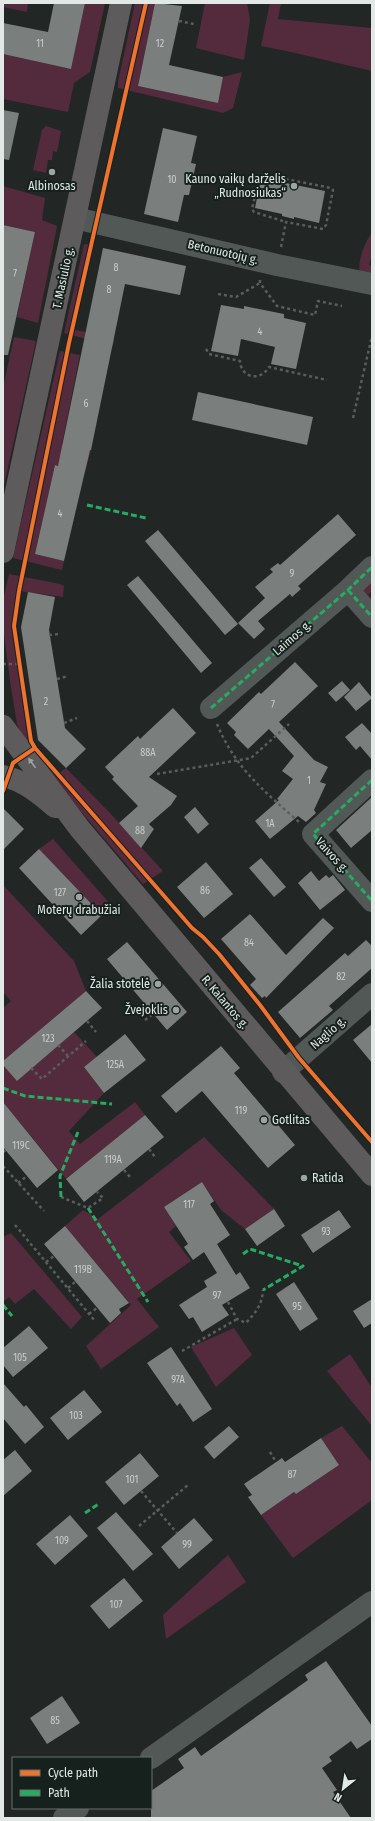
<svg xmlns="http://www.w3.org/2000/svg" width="375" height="1821" font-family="'Fira Sans Condensed',sans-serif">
	<rect width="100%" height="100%" fill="#222726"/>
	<path fill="#542b3c" d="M3 3H28L27 12 3 7Z
		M85 3H105L90 72 74 83 68 112 3 99V54L71 69Z
		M135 3H155L138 86 218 103 223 77 242 72 233 108 223 113 118 88V82Z
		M205 3H247L250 20 244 60 196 48Z
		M270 3H281L278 19 372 28V71L291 52 261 46Z
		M46 126 61 131 57 152 53 151 52 160H48L46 173 33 170 42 130Z
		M3 186 45 198 42 220 57 226 38 323 17 317 35 232 3 225Z
		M372 233V254L369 265 372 266V278L360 273C357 262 365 241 372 233Z
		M84 244 92 245 72 329 114 339 113 346 64 333Z
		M14 337 36 341 3 490V388Z
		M60 351 80 355 62 444 91 450 85 472 55 465 35 554 64 561 62 570 13 558Z
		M9 574 60 584 64 586 63 597 19 591 14 626 31 741 35 748 58 774 66 768 109 812 163 871 143 884 36 759 25 742 17 724 10 681 3 626V600Z
		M372 579V591L368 595 372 599V609L359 593Z
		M53 839 111 905 102 915 39 849Z
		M3 885 74 961 86 991 3 1061V1008L11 1001 3 992Z
		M74 1032 97 1057 84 1067 104 1093 69 1131 80 1144 135 1102 145 1115 66 1179 3 1102V1065L17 1080Z
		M204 1137 274 1209 245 1229 221 1210 202 1182 164 1207 176 1226 169 1232 191 1261 137 1299 159 1327 101 1369 86 1346 131 1305 65 1226 83 1210 98 1219Z
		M11 1233 82 1317 71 1329 34 1289 15 1304 9 1297 3 1302V1237Z
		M234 1328 252 1355 216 1387 191 1347Z
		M350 1354 372 1388 371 1425 327 1371Z
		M342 1426 372 1463V1500L293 1558 261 1515 294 1492 296 1494 339 1465 321 1438Z
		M228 1555 246 1582 166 1639 163 1615Z"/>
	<path fill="#7a7f7d" d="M54 3H85L71 69 3 54V23L48 32Z
		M155 3 182 6 169 65 223 77 218 103 138 86Z
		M3 110 19 113 9 160 3 159Z
		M163 128 197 136 191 163 196 164 189 195H184L178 222 144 214Z
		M261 178 325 191 319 223 294 217V219L282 216V214L255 208Z
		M3 225 35 232 8 355H3Z
		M103 248 186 266 180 295 125 284 91 450H90L64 561 35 554 55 465 58 466Z
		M221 305 244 309V306L284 314V318L306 323 296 369 271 364 275 347 241 339 238 356 211 351Z
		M198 392 313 417 307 445 192 420Z
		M338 514 356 535 298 586 301 589 292 597 290 594 258 621 265 629 254 639 238 623 265 598 255 587 273 572 270 569 278 563 280 565Z
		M158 530 238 624 225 635 145 541Z
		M138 576 212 663 201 673 127 585Z
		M28 592 55 597 49 630 65 728 86 749 66 768 38 740 21 627Z
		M295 662 318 686 279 722 314 760 328 767 320 782 326 784 314 810 316 813 306 822 298 816 270 839 255 821 279 800 277 799 293 779 282 771 294 756 269 729 248 749 234 735 236 732 227 723 259 692 261 694Z
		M342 681 350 690 336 702 328 693Z
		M359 682 372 698 356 711 344 697Z
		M173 708 196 733 149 777 177 796 171 805 149 824 154 829 141 848 119 823 138 806 112 779 114 777 105 767 138 736 140 739Z
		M362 723 372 734V760L360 746 356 750 345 737Z
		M372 797V830L351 848 336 830Z
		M195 807 209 824 198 834 184 817Z
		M3 808 24 829 3 850Z
		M39 849 102 915 81 935 19 868Z
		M261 858 286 887 274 897 249 868Z
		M206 862 233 894 204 918 177 887Z
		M311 871 319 881 326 875 329 878 333 875 345 890 320 910 298 883Z
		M250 914 286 955 323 918 334 928 266 998 265 996 262 998 250 985 256 979 221 939Z
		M366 940 372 946V968L329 1006 333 1010 300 1038 278 1012 345 953 348 956Z
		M127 942 187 1012 167 1030 107 959Z
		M86 991 102 1008 17 1081 3 1065V1061Z
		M372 1024V1063L353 1040Z
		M125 1034 146 1060 104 1093 84 1067Z
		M221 1046 240 1068 234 1073 295 1145 268 1168 202 1091 176 1113 161 1096Z
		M3 1102 58 1170 37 1188 3 1147Z
		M145 1115 164 1137 84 1202 66 1179Z
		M202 1182 214 1201 210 1204 230 1235 217 1244 236 1275 240 1272 250 1288 222 1305 229 1315 202 1332 193 1317 189 1319 179 1305 207 1287 204 1281 217 1273 204 1252 193 1260 184 1247 188 1244 164 1207Z
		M274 1209 285 1226 257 1246 245 1229Z
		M339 1210 351 1227 313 1253 301 1235Z
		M65 1226 129 1303 119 1309 121 1313 110 1323 44 1244Z
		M294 1282 318 1319 300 1331 276 1294Z
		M372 1299V1323L364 1328 353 1311Z
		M29 1326 48 1348 13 1377 3 1365V1348Z
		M171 1347 212 1409 193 1422 180 1403 177 1406 147 1363Z
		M3 1383 24 1407 26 1405 44 1427 25 1444 3 1418Z
		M84 1390 102 1412 68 1440 50 1418Z
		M229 1426 239 1437 214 1459 204 1447Z
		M321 1438 339 1465 296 1494 294 1492 261 1515 248 1497 252 1495 244 1484 282 1458 285 1462Z
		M15 1450 32 1471 3 1496V1460Z
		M140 1453 159 1476 124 1505 105 1482Z
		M116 1512 153 1554 133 1571 97 1528Z
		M70 1515 88 1536 55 1565 36 1544Z
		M194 1518 213 1540 179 1569 161 1547Z
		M124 1578 143 1601 109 1629 90 1606Z
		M326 1661 372 1726V1739L357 1749 351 1741 329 1757 332 1761 322 1768 337 1790 333 1792 351 1818H151V1791L184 1768 178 1759 195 1747 201 1756 308 1680 305 1675Z
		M62 1696 80 1723 47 1744 30 1718Z"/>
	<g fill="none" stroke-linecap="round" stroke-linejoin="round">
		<path stroke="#5a5d5c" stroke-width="2.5" stroke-dasharray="3 3" stroke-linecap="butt" d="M179 21 194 24
			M281 247 286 222 323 229 326 225 333 190 331 188 260 174 252 209 254 212 286 222
			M260 280V283L277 306 315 315 318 301 342 306
			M218 294 236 297 260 283
			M206 349 209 354 240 361C241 378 260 382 269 367L327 380
			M353 418 372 336
			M49 635 59 634
			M3 664H20
			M57 679 68 676
			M64 723 77 718
			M217 724C235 768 265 792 299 822
			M157 774 251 758 289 724
			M115 985 123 978
			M145 1020 153 1014
			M87 1021 96 1032
			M58 1045 68 1056
			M31 1068 42 1079 86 1041
			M149 1149 155 1157
			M3 1152 6 1150
			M3 1166 44 1211
			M124 1170 130 1177
			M18 1183 27 1176
			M61 1197 88 1208 103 1198 97 1192
			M15 1225 95 1321
			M46 1262 54 1256
			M68 1288 75 1282
			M228 1302 237 1319 246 1323C256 1312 262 1305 263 1290
			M89 1314 97 1308
			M182 1351 237 1319
			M270 1452 276 1462
			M141 1491 177 1533
			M139 1526 188 1485"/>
		<path stroke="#525856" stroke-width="22" d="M75 218 277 265 372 284
			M348 590 372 617
			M211 708 348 590 372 567
			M372 780 313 834 372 901
			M283 1072 372 994
			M151 1758 372 1602
			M64 1818 78 1808"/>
		<path stroke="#5d5b5c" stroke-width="22" d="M3 552 121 3
			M3 726 80 829 372 1175
			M3 776C23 780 40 794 55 807"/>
		<path stroke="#26ab63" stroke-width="3" stroke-dasharray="6 3" stroke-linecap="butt" d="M87 505 146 518
			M348 590 372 617
			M211 708 348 590 372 567
			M372 780 313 834 372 901
			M3 1088 25 1096 112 1104
			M61 1197 60 1176 78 1132
			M88 1208 148 1302
			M243 1254 250 1249 303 1266 263 1290
			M3 1305 12 1316
			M85 1513 100 1503"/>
		<defs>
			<path id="cycleway" d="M146 3 69 343 19 591 14 626 31 741 35 748 192 928 203 937 219 954 260 1005 299 1058 372 1142
				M3 791 13 763 35 748"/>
		</defs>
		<use href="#cycleway" stroke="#16211e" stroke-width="6"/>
		<use href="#cycleway" stroke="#ef722f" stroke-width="4"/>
	</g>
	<defs><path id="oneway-solid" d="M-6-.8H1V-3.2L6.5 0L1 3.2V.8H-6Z"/></defs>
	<use fill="#9fa2a1" href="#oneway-solid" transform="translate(32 763) rotate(-126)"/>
	<g fill="#9ea4a3" stroke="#16211e" stroke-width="1.5">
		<circle cx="52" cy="172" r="4"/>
		<circle cx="294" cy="186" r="4"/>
		<circle cx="79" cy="897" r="4"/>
		<circle cx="158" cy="984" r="4"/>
		<circle cx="176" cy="1010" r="4"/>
		<circle cx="264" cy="1120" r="4"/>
		<circle cx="304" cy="1178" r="4"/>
	</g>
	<g text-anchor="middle" stroke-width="4" stroke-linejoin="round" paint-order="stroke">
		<g font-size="10" fill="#c7cecc">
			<text x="40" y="47">11</text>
			<text x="160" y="47">12</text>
			<text x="172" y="183">10</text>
			<text x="116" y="271">8</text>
			<text x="15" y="277">7</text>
			<text x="109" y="293">8</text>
			<text x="260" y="335">4</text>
			<text x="86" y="407">6</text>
			<text x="60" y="517">4</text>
			<text x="292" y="577">9</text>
			<text x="46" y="705">2</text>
			<text x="273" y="708">7</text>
			<text x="148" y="756">88A</text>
			<text x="309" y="784">1</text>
			<text x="270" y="827">1A</text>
			<text x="140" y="834">88</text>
			<text x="205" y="894">86</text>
			<text x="60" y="896">127</text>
			<text x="249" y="946">84</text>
			<text x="341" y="980">82</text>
			<text x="48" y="1042">123</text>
			<text x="115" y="1068">125A</text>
			<text x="241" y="1114">119</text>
			<text x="21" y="1149">119C</text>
			<text x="113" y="1163">119A</text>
			<text x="189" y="1208">117</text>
			<text x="326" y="1235">93</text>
			<text x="83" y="1273">119B</text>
			<text x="217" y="1299">97</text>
			<text x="297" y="1310">95</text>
			<text x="20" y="1361">105</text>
			<text x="178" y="1383">97A</text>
			<text x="76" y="1419">103</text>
			<text x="292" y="1478">87</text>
			<text x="132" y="1483">101</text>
			<text x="62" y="1544">109</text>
			<text x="187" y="1548">99</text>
			<text x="116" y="1608">107</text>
			<text x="55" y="1724">85</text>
		</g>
		<g font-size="12" fill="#e1e8e6" stroke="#16211e" text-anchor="end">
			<text x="286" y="183">Kauno vaikų darželis<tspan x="286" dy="14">„Rudnosiukas“</tspan></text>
			<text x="52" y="190" text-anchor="middle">Albinosas</text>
			<text x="79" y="914" text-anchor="middle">Moterų drabužiai</text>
			<text x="150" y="988">Žalia stotelė</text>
			<text x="168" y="1014">Žvejoklis</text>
			<text x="272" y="1124" text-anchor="start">Gotlitas</text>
			<text x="312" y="1182" text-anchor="start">Ratida</text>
		</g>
		<g font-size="12" fill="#e1e8e6" stroke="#16211e">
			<text transform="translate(223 252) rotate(13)" y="4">Betonuotojų g.</text>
			<text transform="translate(63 278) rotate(-78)" y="4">T. Masiulio g.</text>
			<text transform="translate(292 638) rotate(-41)" y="4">Laimos g.</text>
			<text transform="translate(332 855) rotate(48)" y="4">Vaivos g.</text>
			<text transform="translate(225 1002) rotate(50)" y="4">R. Kalantos g.</text>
			<text transform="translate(328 1033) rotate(-41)" y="4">Naglio g.</text>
		</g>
	</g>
	<rect width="375" height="1821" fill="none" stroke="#e1e8e6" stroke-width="8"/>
	<rect x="12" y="1757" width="140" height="52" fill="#16211e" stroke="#67716e"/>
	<rect x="20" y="1770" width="20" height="6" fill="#ef722f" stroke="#67716e"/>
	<text x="48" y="1777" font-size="12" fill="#e1e8e6">Cycle path</text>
	<rect x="20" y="1790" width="20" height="6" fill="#26ab63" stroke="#67716e"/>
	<text x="48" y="1797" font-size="12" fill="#e1e8e6">Path</text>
	<g transform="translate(343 1789) rotate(210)" stroke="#16211e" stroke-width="3" paint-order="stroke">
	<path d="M0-3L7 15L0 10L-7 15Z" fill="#e1e8e6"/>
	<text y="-6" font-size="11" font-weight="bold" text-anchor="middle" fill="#e1e8e6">N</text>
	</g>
</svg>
